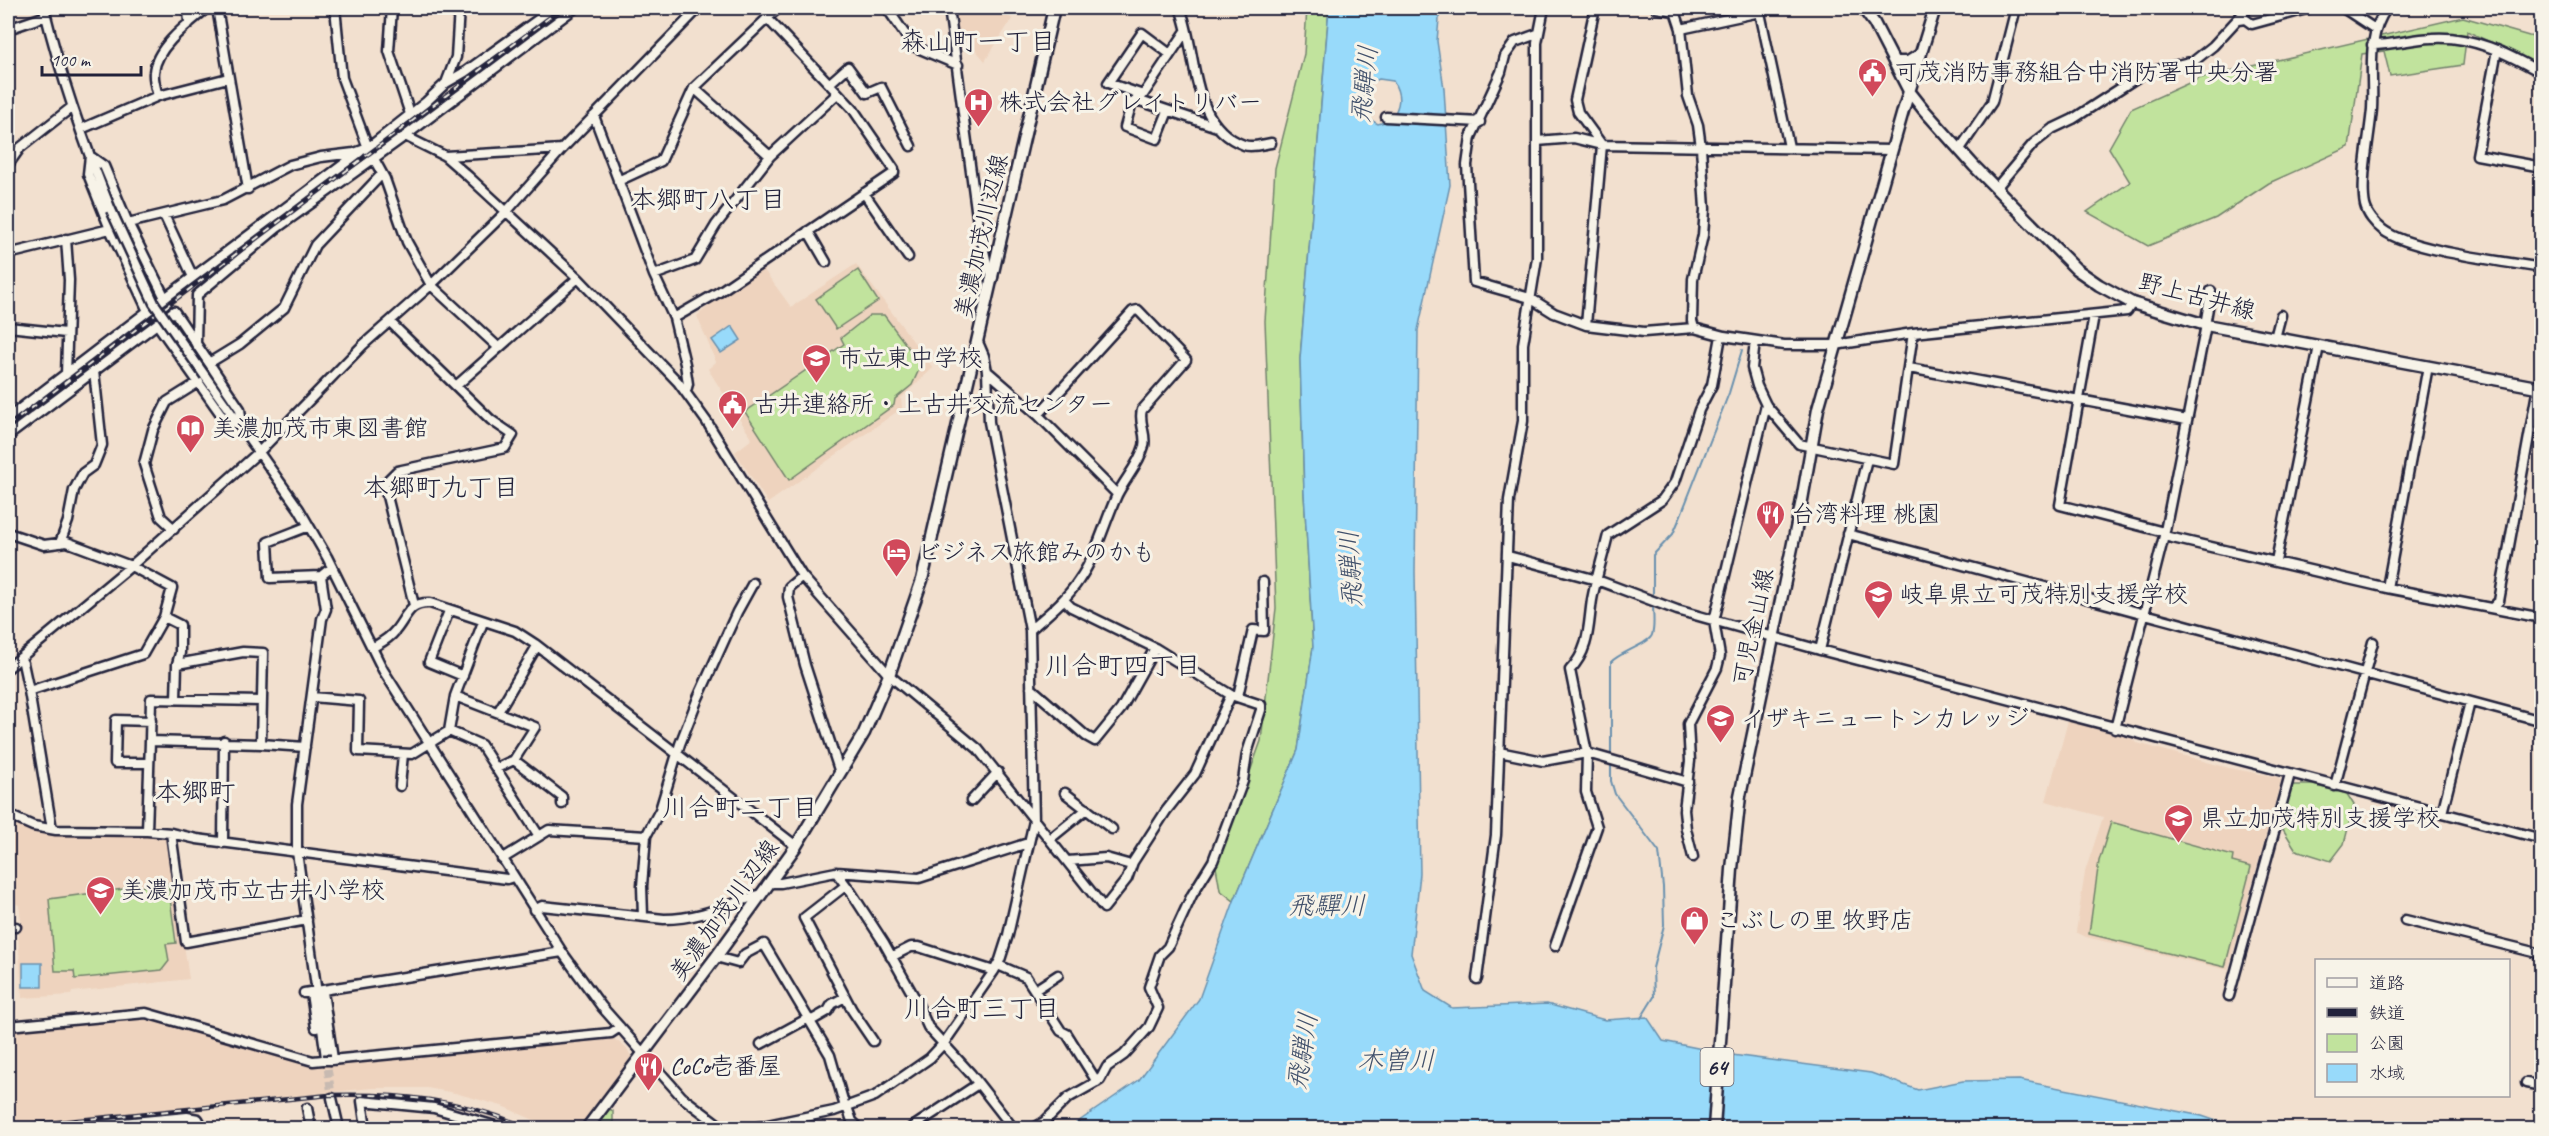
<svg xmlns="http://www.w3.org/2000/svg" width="2549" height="1136" font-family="Caveat,'Klee One',sans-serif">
	<rect width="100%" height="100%" fill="#f2e0cf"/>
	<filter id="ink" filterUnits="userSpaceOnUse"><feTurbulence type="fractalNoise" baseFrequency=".0167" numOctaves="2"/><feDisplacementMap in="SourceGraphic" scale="12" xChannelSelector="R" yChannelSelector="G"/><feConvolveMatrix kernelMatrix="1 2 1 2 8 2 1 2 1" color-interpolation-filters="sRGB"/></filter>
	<g filter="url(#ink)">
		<path fill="#eed3be" d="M952 8H999L1012 19 985 61 961 33 956 35Z
			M856 264 933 368 901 398 902 408 768 503 735 452 752 439 708 369 716 362 697 316 727 290 761 266 791 307Z
			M2068 721 2132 739 2137 743 2229 768 2277 777 2281 781 2228 970 2086 937 2076 932 2085 872 2103 817 2046 801Z
			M19 824 159 835 169 839 189 979 72 992 71 995 22 998 18 932 22 926 19 905 13 903 12 827Z
			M140 1015 312 1064 611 1036 627 1049 632 1058 579 1128H552L502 1106 455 1093 427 1088H372L8 1125V1029Z"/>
		<path fill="#c1e39d" stroke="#72826c" stroke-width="1.5" d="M1307 8H1329L1300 359 1304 493 1313 647 1298 750 1234 901 1220 890 1216 867 1261 741 1276 608 1265 321 1275 168 1304 54Z
			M2463 17 2529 36 2541 37V66L2467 31 2463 65 2390 76 2384 51 2362 54 2349 147 2269 183 2216 218 2148 246 2087 212 2130 182 2109 148 2131 109 2200 78Z
			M858 270 878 301 836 329 816 299Z
			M870 315H884L921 365 912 385 895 399 894 405 789 480 745 412 844 344 841 338Z
			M2291 785H2313L2347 794 2354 805 2344 844 2331 861 2296 850 2281 826Z
			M2111 822 2233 856 2232 862 2251 867 2225 967 2089 934 2099 861Z
			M168 883 176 943 166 944 169 961 162 970 75 979 74 971H55L49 899Z
			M608 1108 613 1111V1128H593Z"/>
		<path fill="#98dafa" stroke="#6990ae" stroke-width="1.5" fill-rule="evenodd" d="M1329 8H1440L1437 41 1444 89 1450 185 1418 330 1415 572 1420 874 1411 954 1425 991 1452 1008 1547 1004 1605 1020 1647 1017 1663 1041 1732 1055 1871 1073 1918 1090 1963 1081 2019 1080 2202 1116 2237 1128H1069L1139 1080 1199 999 1234 901 1298 750 1313 647 1304 493 1300 359ZM1379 79 1393 81C1402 96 1400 106 1391 120L1378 124 1367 118 1363 96 1367 84Z
			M732 326 741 340 721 353 712 340Z
			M23 963H42V987H23Z"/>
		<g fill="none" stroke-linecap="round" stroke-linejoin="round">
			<path stroke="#6990ae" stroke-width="2" d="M1653 599V555L1673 534 1679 520 1729 393 1742 350
				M1611 757V662C1620 652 1649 644 1652 635 1655 627 1653 613 1653 605
				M1611 762V781L1615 794 1659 852 1663 887 1664 925 1653 968 1654 997 1641 1018"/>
			<path stroke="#c8bab1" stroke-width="8" stroke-dasharray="8 4" stroke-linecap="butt" d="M326 1057 332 1098"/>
			<defs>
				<path id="minor" d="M44 8C61 77 84 144 111 210
					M188 8 189 23
					M217 8 248 189
					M335 8 342 78 368 148 385 179 407 242 431 285 499 348
					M392 8 389 51 410 114
					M887 8 913 46 958 65
					M949 8 978 224 987 264 993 277
					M1180 8C1198 52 1189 125 1244 145 1251 148 1264 144 1271 143
					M1656 8 1675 11
					M1674 8 1681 29 1688 96 1698 125 1701 147 1705 209 1703 235 1693 279 1692 321 1694 328
					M1759 8 1789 147
					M2343 8 2375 29
					M2387 8C2365 37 2374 75 2372 109 2370 134 2360 182 2365 205 2367 214 2375 224 2383 230 2411 251 2503 261 2542 268
					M2238 20 2245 19 2252 24 2310 8
					M8 29 46 16
					M1681 29 1760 12
					M1537 34 1515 42 1505 56 1501 72 1471 137 1467 165 1474 282 1530 298 1554 313 1586 325 1644 332 1694 328 1724 336 1784 345H1835L1913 333 2127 311 2132 303
					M2372 45C2393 45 2412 39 2432 38 2472 35 2508 54 2542 73
					M2497 50 2477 155 2542 167
					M1170 54 1142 33 1108 83 1143 95 1186 31
					M1893 61H1908L1921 53
					M446 83 465 72 554 8
					M830 83 848 67 867 93 881 87 911 146
					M694 88 770 156 837 94
					M158 96C156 88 153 80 154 72 156 47 189 23 207 8
					M1168 111 1157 139 1125 127 1132 102 1137 100 1217 127
					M594 116 654 275 674 318 685 364 688 384 686 391
					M1386 117 1480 122
					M81 129 158 96 228 78
					M405 136 445 156 469 177 578 278 678 382 707 422 802 576 889 675 978 749 1104 908 1127 879 1133 862 1166 811 1195 774 1231 695
					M1537 141 1574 138 1602 145 1892 150
					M1960 149 1992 102 2016 8
					M90 156 104 166 128 223 165 298 148 311 110 229 88 174Z
					M445 156 562 149
					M8 165 20 148 72 107
					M618 181 661 161 694 88 778 8
					M1996 188 2033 144 2052 129 2073 119 2144 73 2194 61 2213 46 2248 8
					M864 193 908 257
					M164 215 193 277
					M128 223 223 200 290 165 321 157 354 153 368 148 426 102 446 83 456 57 459 8
					M808 231 826 262
					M8 254 110 229
					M654 275 695 260 716 225 770 156
					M165 298 360 152
					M2094 315 2060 505 2164 532
					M674 318 719 292 894 173V169L853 109 767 18
					M390 322 491 420 513 435 505 448 397 471 384 484 414 605
					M157 324 225 420 242 426
					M1586 325 1602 145 1578 112 1575 100 1595 8
					M2205 325 2211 291
					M8 327 66 333
					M2275 338 2281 315
					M1755 341 1752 368 1757 386 1766 405 1799 444 1894 464 1913 333
					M196 344 197 295 277 228 405 136 575 8
					M209 363 240 344 284 308 315 245 382 174
					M1909 368 2187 420
					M987 371 1038 415 1117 494
					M66 375 69 280 66 239
					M205 376 299 509 327 557 383 670 562 952 602 1007 682 1097 723 1128
					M456 386 578 278
					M8 418 148 311
					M8 436 174 311 240 409 242 426
					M309 526 268 542 270 578 321 576
					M174 529 161 517 144 464 153 430 167 402 199 382
					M8 533 44 545 67 542 131 566 172 588 164 617 180 625V653L177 664 243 652 263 653 261 744 150 741 151 699 262 701
					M1848 534C2080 596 2310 659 2542 721
					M2164 536 2387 588 2542 618
					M60 543 68 521 74 490 83 473 94 465 102 445 94 371
					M1508 556 1597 580 1677 610 1820 650 2542 839
					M2276 561 2319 346
					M802 576 789 587 788 597 805 665 840 773
					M2387 588 2428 366
					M2492 608 2499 601 2538 387
					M449 611 429 662 463 676
					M483 622 455 696 535 727 514 760 497 768
					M1030 630C1048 614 1066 600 1079 580 1097 554 1104 524 1117 495 1125 479 1139 464 1144 446 1147 434 1138 422 1142 410L1186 360 1138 310 1133 311 1038 415
					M372 648C380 643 389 639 395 631 407 617 408 602 430 603L515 631 535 644 796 846
					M1820 650 1867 459
					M20 658 23 663 29 691 52 829
					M8 668 131 566 260 451 363 345 431 285 507 211 562 149 699 8
					M1031 688 1086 736 1095 741 1121 709 1155 648
					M29 691 143 654 164 617
					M1238 696 1253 630 1264 631 1263 582
					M312 697 359 701 358 751 412 754 449 731 481 745 539 836
					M176 699 177 664
					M498 712 537 646
					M2115 729 2164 536 2206 325
					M449 731 455 696
					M261 744 305 747
					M1499 752 1543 761 1587 753 1688 782
					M514 760 562 797V804
					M149 763H115L116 720 151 721
					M400 786 403 754
					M2335 786 2373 642
					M1065 793 1112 829
					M971 801 998 772
					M2442 813 2470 702
					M8 815 33 826 56 830 147 831 171 833 197 839 507 879 513 877
					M147 831 150 741
					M171 833 186 942 307 920
					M1050 839 1087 809
					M223 843 224 741
					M1693 857 1686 829 1684 810 1690 761 1688 724 1717 668 1720 656 1714 621 1766 405
					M502 859 549 830 646 836
					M1068 861 1106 858 1131 865
					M836 872 851 892 884 943 917 1002 928 1027 971 1074 1013 1128
					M771 883H781L836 872 919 878 1028 843
					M845 886 804 918 852 1010 873 1041
					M534 910 542 906 664 919C699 919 728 905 761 894
					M643 916 642 886 646 836 660 810 680 744 698 698 737 612 753 583
					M2405 920 2542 954
					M8 927H16
					M1555 946 1597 827 1586 792 1587 753 1570 670C1590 649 1588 626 1592 600 1596 578 1603 556 1608 535L1662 500 1675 482 1699 410 1712 385 1721 336
					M716 957 738 963 745 954 764 944 830 1055 845 1107
					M891 957 911 947H919L994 971
					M998 965 1026 977 1061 1031 1067 1034 1097 1082
					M1477 979 1496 835 1509 500 1523 421V344L1537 258V43L1544 8
					M1035 990 1058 975
					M323 992 333 1059
					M304 993 562 952
					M311 993 316 1028
					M2229 996 2290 774
					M8 1026 146 1013 313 1061 323 1060
					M761 1044 805 1020 814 1019 828 1011 832 1004 845 997
					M326 1057 297 852V804L322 619 326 609 321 576 332 567
					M331 1060 611 1033 620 1027
					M2526 1083 2542 1086
					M332 1098 339 1128
					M847 1107 852 1121 859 1128
					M307 1108 311 1128
					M68 1128 187 1117 198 1119 203 1128
					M366 1128 362 1101 434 1108 502 1128
					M753 1128 834 1111 875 1096 930 1058 944 1043 994 971 1000 960 1008 935 1034 821 1030 630 989 422 987 371 984 356 978 342
					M911 1128 978 1084
					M1034 1128 1044 1122 1068 1098 1100 1080 1107 1067 1124 1055 1149 1027 1158 1008 1149 987 1160 955 1168 947 1192 895 1213 861 1243 781 1247 753 1261 710V705L1231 695 1155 648 1071 607 1064 600"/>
				<path id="major" d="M1863 8 1874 23 1909 91 1924 110 1974 166 2076 269 2099 285 2132 303 2206 325 2542 388
					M587 1128 716 957 796 846 864 733 889 675 922 580 1054 8
					M1714 1128 1732 869 1740 796 1802 500 1818 409 1903 111 1935 8"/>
			</defs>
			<use href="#minor" stroke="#22223b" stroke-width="13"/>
			<use href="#major" stroke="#22223b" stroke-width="15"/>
			<use href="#minor" stroke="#f7f3e8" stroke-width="8"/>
			<use href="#major" stroke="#f7f3e8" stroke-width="10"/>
			<defs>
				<path id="rail" d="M8 426 562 8
					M8 1127 329 1095C397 1093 464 1099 527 1128"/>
			</defs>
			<use href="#rail" stroke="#22223b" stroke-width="4.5"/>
			<use href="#rail" stroke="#f7f3e8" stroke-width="2" stroke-dasharray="7" stroke-linecap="butt"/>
			<defs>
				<path id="minor-bridge" d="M111 210 154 303 205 376
					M323 1060H331"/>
			</defs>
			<use href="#minor-bridge" stroke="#22223b" stroke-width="13" stroke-linecap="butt"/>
			<use href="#minor-bridge" stroke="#f7f3e8" stroke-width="8"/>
		</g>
	</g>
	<defs>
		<symbol id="civic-pin" viewBox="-11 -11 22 30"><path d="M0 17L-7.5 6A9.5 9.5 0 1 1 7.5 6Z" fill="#d1495b" stroke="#f7f3e8"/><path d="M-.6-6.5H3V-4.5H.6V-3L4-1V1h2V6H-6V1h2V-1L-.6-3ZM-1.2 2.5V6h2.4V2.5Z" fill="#fff"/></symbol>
		<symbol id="hospital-pin" viewBox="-11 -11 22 30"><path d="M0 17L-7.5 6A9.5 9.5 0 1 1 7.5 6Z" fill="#d1495b" stroke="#f7f3e8"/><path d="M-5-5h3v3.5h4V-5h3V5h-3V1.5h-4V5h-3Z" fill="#fff"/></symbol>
		<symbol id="school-pin" viewBox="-11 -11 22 30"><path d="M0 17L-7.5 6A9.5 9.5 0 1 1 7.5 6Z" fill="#d1495b" stroke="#f7f3e8"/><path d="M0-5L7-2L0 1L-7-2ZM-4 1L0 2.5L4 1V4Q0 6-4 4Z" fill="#fff"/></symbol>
		<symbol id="library-pin" viewBox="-11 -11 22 30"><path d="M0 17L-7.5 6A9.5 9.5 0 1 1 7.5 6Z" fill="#d1495b" stroke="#f7f3e8"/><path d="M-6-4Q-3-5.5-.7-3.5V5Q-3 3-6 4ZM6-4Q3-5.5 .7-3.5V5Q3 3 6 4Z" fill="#fff"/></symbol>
		<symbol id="restaurant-pin" viewBox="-11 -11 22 30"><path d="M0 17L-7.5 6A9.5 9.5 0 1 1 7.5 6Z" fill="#d1495b" stroke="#f7f3e8"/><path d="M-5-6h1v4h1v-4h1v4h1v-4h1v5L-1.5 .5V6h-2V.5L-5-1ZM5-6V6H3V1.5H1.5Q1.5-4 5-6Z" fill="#fff"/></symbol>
		<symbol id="hotel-pin" viewBox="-11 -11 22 30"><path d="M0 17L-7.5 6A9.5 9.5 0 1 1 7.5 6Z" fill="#d1495b" stroke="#f7f3e8"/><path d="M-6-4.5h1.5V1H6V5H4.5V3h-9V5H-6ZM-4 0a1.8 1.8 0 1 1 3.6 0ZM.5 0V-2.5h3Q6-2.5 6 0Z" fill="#fff"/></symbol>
		<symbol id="shop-pin" viewBox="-11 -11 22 30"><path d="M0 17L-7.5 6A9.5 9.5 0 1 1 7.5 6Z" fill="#d1495b" stroke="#f7f3e8"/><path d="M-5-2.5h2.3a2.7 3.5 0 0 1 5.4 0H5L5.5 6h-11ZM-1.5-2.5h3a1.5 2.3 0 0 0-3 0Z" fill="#fff"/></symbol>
	</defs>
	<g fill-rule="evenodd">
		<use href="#civic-pin" x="1856" y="56" width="33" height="45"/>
		<use href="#hospital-pin" x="962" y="86" width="33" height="45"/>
		<use href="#school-pin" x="800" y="342" width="33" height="45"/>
		<use href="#civic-pin" x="716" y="388" width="33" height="45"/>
		<use href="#library-pin" x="174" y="412" width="33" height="45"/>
		<use href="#restaurant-pin" x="1754" y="498" width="33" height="45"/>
		<use href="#hotel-pin" x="880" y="536" width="33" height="45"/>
		<use href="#school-pin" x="1862" y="578" width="33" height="45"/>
		<use href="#school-pin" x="1704" y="702" width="33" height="45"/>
		<use href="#school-pin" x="2162" y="802" width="33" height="45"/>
		<use href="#school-pin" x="84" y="874" width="33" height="45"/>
		<use href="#shop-pin" x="1678" y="904" width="33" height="45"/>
		<use href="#restaurant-pin" x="632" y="1050" width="33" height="45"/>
	</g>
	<g text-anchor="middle" stroke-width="6" stroke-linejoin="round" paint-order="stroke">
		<rect fill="#f7f3e8" stroke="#62616f" stroke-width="1.5" x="1700.5" y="1048" width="33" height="38" rx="4.5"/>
		<g font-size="22" font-weight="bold" fill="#22223b">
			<text x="1717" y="1075">64</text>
		</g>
		<g font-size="24" fill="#22223b" stroke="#f7f3e8" text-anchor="start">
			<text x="1894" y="80">可茂消防事務組合中消防署中央分署</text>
			<text x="999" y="110">株式会社グレイトリバー</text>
			<text x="838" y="366">市立東中学校</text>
			<text x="754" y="412">古井連絡所・上古井交流センター</text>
			<text x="212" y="436">美濃加茂市東図書館</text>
			<text x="1791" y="522">台湾料理 桃園</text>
			<text x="917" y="560">ビジネス旅館みのかも</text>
			<text x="1900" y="602">岐阜県立可茂特別支援学校</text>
			<text x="1741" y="726">イザキニュートンカレッジ</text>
			<text x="2200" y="826">県立加茂特別支援学校</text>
			<text x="121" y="898">美濃加茂市立古井小学校</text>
			<text x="1716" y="928">こぶしの里 牧野店</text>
			<text x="670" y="1074">CoCo壱番屋</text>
		</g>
		<g font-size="24" fill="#22223b" stroke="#f7f3e8">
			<text transform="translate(981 236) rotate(-77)" y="8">美濃加茂川辺線</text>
			<text transform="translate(2197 296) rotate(15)" y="8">野上古井線</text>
			<text transform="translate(1753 627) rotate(-78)" y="8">可児金山線</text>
			<text transform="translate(724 910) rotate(-54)" y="8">美濃加茂川辺線</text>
		</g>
		<g font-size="26" fill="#22223b" stroke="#f7f3e8">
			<text x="978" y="50">森山町一丁目</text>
			<text x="708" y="208">本郷町八丁目</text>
			<text x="441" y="496">本郷町九丁目</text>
			<text x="1123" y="674">川合町四丁目</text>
			<text x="740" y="816">川合町二丁目</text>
			<text x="982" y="1017">川合町三丁目</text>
		</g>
		<g font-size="26" font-style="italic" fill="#40506b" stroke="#f7f3e8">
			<text transform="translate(1364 84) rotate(-84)" y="9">飛騨川</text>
			<text transform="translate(1350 569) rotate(-93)" y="9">飛騨川</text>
			<text x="1327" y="914">飛驒川</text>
			<text transform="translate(1302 1051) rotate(-81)" y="9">飛騨川</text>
			<text x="1396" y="1069">木曽川</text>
		</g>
		<g font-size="27" fill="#22223b" stroke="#f7f3e8">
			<text x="195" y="801">本郷町</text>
		</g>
	</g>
	<rect width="2549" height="1136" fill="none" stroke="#f7f3e8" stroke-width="30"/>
	<rect x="15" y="15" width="2519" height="1106" fill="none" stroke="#22223b" stroke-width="2" filter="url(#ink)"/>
	<rect x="2315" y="959" width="195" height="138" fill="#f7f3e8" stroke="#a29fa3" stroke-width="1.5"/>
	<rect x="2327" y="978" width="30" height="9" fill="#f7f3e8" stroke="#a29fa3" stroke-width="1.5"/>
	<text x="2369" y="989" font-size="18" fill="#22223b">道路</text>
	<rect x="2327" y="1008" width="30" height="9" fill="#22223b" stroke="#a29fa3" stroke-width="1.5"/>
	<text x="2369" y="1019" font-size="18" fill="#22223b">鉄道</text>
	<rect x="2327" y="1034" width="30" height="18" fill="#c1e39d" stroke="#a29fa3" stroke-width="1.5"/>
	<text x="2369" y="1049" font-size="18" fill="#22223b">公園</text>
	<rect x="2327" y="1064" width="30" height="18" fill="#98dafa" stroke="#a29fa3" stroke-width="1.5"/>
	<text x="2369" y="1079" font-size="18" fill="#22223b">水域</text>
	<path d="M42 66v9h99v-9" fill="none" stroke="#22223b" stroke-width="3"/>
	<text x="51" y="66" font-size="18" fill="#22223b" stroke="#f7f3e8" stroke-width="4.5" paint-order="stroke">100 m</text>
</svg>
